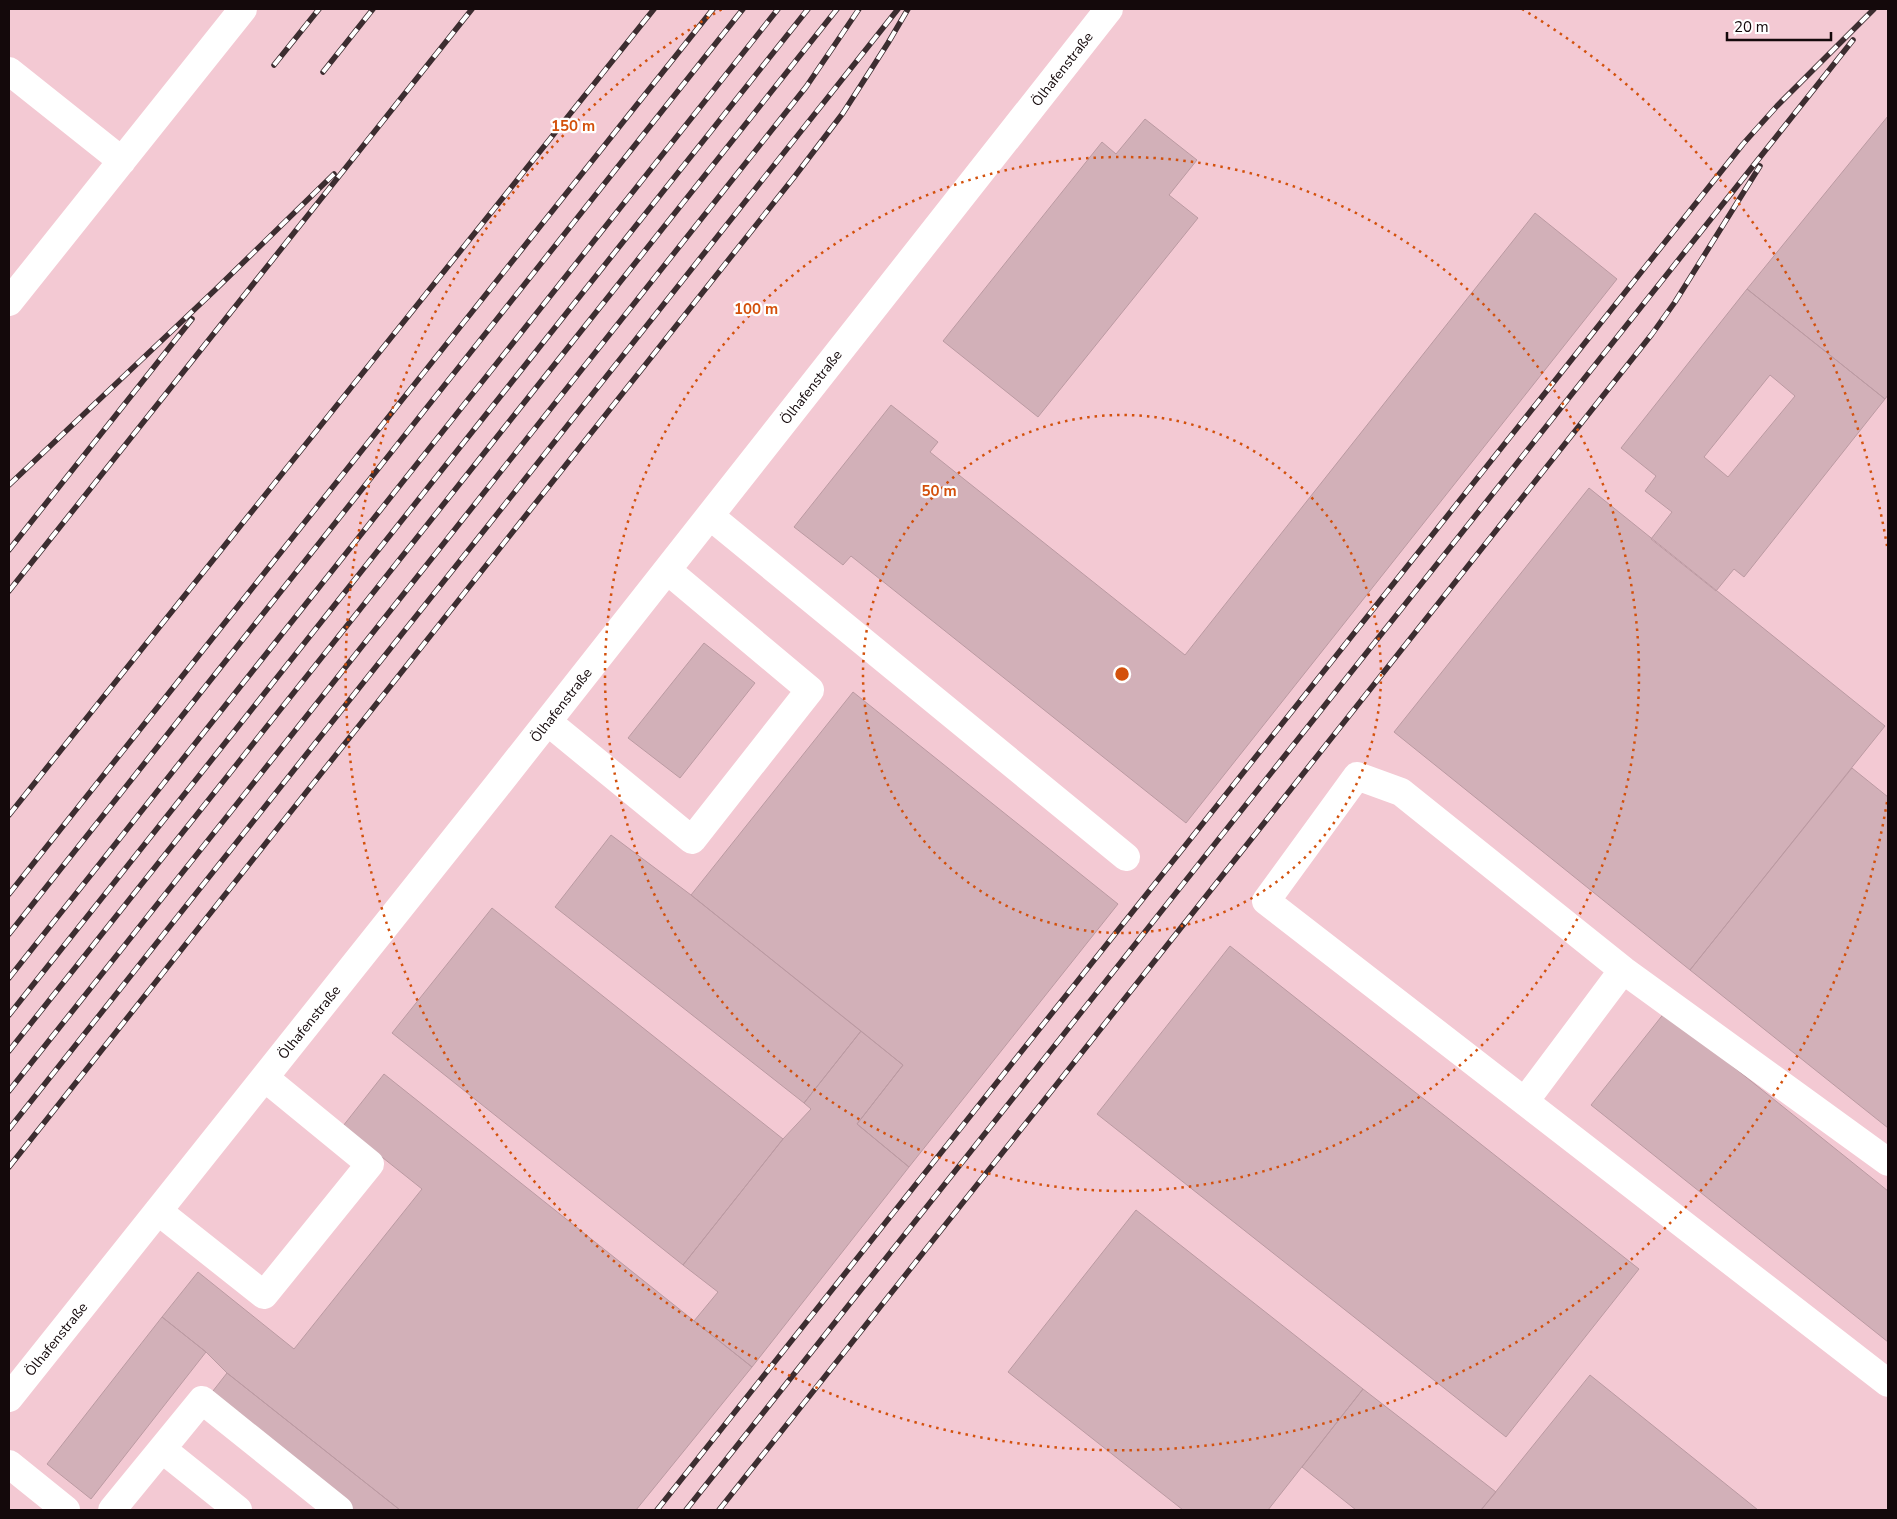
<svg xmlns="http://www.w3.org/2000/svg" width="1897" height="1519" font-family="'Nunito Sans',sans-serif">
	<rect width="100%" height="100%" fill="#fad7df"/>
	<path fill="#f3c9d3" d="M9 9H1888V1510H9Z"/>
	<path fill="#d2b0b8" stroke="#bb9aa2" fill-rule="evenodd" d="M1888 116V395L1885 399 1747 289Z
		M1145 119 1197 160 1169 195 1198 218 1038 417 943 341 1102 142 1116 154Z
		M1535 213 1617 279 1186 823 851 556 843 565 794 527 891 405 938 442 930 452 1185 655Z
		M1747 289 1885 399 1744 577 1734 569 1716 591 1651 539 1672 512 1645 491 1656 476 1621 448ZM1770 375 1795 396 1728 477 1704 457Z
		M1589 488 1885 726 1690 970 1394 732Z
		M704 643 755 683 680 778 628 738Z
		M853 692 1118 904 909 1167 857 1124 903 1065 691 895Z
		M1852 768 1888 797V1128L1690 970Z
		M611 835 691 895 861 1031 804 1103 555 907Z
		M492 908 783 1139 683 1265 392 1033Z
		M1230 946 1639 1269 1506 1437 1097 1114Z
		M1665 1012 1888 1191V1342L1591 1105Z
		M861 1031 903 1065 857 1124 909 1167 752 1367 694 1321 718 1292 683 1265 783 1139 811 1109 804 1103Z
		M384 1074 752 1367 636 1510H400L227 1373 206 1352 162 1317 198 1272 294 1349 422 1189 343 1126Z
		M1136 1210 1363 1389 1268 1510H1183L1008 1372Z
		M162 1317 206 1352 91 1499 47 1464Z
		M227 1373 400 1510H354L209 1396Z
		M1590 1375 1758 1510H1481Z
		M1363 1389 1496 1492 1481 1510H1356L1302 1467Z"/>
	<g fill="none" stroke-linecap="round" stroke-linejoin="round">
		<path stroke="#fff" stroke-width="28" d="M9 71 122 161
			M9 302 243 9
			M710 516 1126 857
			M548 722 692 840 810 690 667 570
			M1623 970 1401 792 1357 776 1266 901 1888 1383
			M1525 1101 1623 970 1888 1162
			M158 1211 264 1295 370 1164 265 1078
			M9 1398 496 787 1109 9
			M162 1449 238 1510
			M9 1464 66 1510
			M112 1510 202 1400 339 1510"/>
		<defs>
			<path id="rail" d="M274 65 319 9
				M323 72 373 9
				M9 485 215 290 334 174
				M9 550 192 319
				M9 591 472 9
				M9 815 654 9
				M9 894 713 9
				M9 934 743 9
				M9 978 778 9
				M9 1015 808 9
				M9 1051 837 9
				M9 1091 806 87 859 9
				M9 1129 898 9
				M9 1167 795 176 843 113 888 43 908 9
				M657 1510 1743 144 1777 106 1874 9
				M686 1510 1853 40
				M719 1510 1652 334 1675 302 1760 166"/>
		</defs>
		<use href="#rail" stroke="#3c2d30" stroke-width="5.5"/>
		<use href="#rail" stroke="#fff" stroke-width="4" stroke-dasharray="11" stroke-linecap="butt"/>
	</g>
	<g fill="none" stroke="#d3510c" stroke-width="2.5" stroke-dasharray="2.5 5">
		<circle cx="1122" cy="674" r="259"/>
		<circle cx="1122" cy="674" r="517"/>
		<path d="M1887 802A776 776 0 1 1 722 9M1522 9A776 776 0 0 1 1887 546"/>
	</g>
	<g text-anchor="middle" stroke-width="4.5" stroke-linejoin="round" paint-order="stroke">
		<g font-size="14" fill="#14090b" stroke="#fff">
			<text transform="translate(1062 69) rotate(-52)" y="5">Ölhafenstraße</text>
			<text transform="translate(811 387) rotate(-52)" y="5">Ölhafenstraße</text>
			<text transform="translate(561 705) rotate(-52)" y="5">Ölhafenstraße</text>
			<text transform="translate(309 1022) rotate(-51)" y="5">Ölhafenstraße</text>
			<text transform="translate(56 1339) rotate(-51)" y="5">Ölhafenstraße</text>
		</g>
	</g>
	<circle cx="1122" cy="674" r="8" fill="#d3510c" stroke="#fff" stroke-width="2.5"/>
	<g font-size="15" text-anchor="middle" font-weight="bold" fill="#d3510c" stroke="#fff" stroke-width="4.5" stroke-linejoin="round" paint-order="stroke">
		<text x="573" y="131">150 m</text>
		<text x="756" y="314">100 m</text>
		<text x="939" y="496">50 m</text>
	</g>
	<rect width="1897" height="1519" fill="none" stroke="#14090b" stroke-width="20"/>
	<path d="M1727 32v8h104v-8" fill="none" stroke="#14090b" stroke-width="2.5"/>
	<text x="1734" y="32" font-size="15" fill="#14090b" stroke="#ffffff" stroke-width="4" paint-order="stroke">20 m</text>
</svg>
